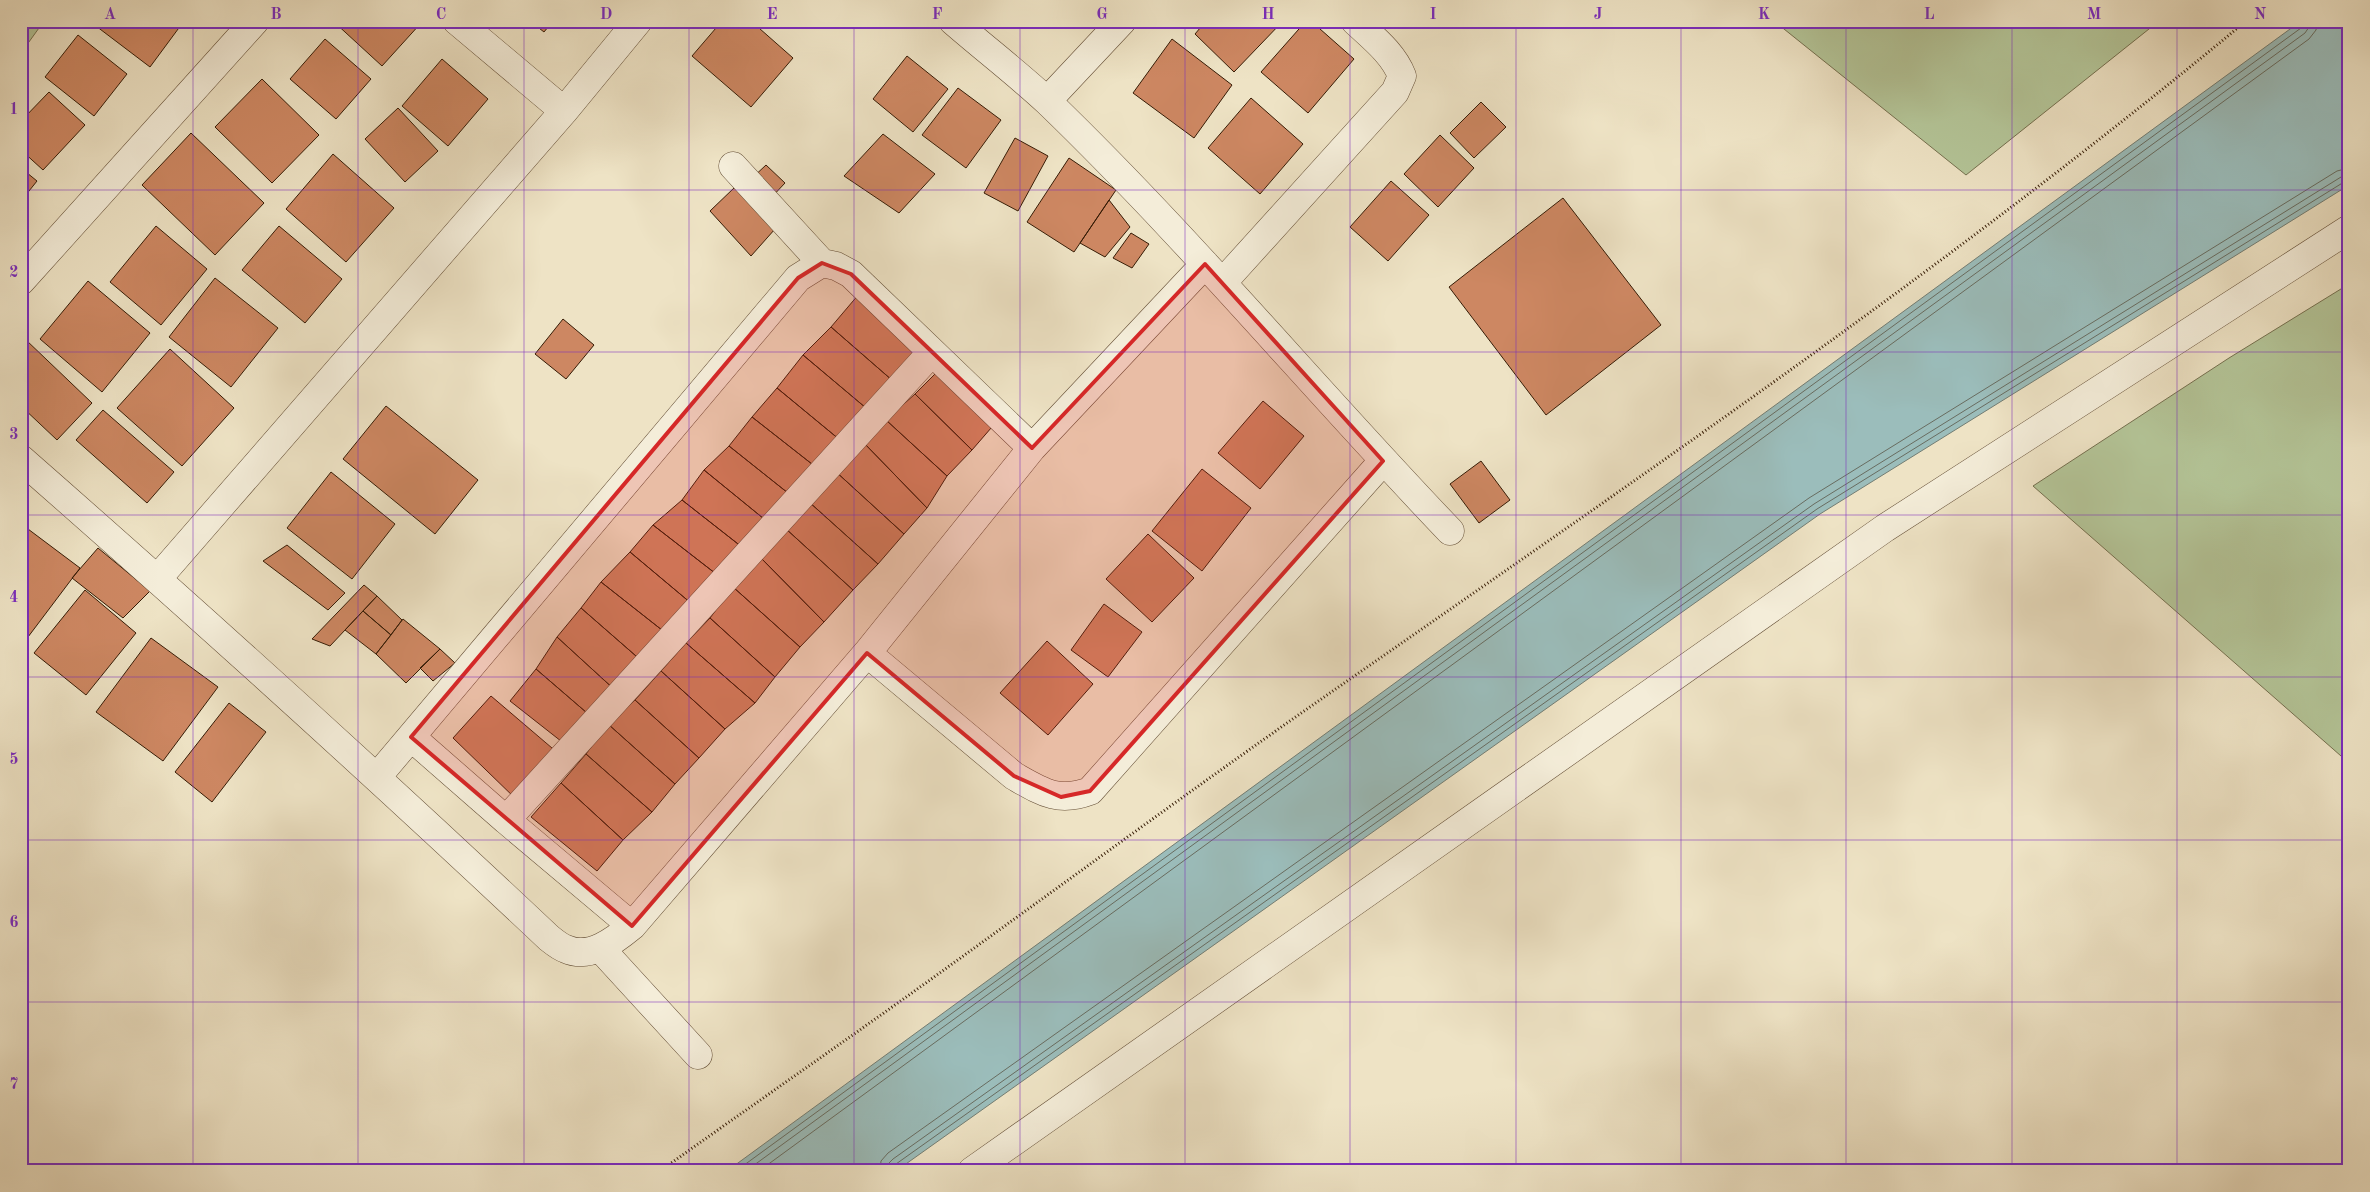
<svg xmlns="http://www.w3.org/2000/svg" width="2370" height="1192" font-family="'Old Standard TT',serif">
	<rect width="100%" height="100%" fill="#eee3c5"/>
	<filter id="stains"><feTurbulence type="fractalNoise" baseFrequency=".004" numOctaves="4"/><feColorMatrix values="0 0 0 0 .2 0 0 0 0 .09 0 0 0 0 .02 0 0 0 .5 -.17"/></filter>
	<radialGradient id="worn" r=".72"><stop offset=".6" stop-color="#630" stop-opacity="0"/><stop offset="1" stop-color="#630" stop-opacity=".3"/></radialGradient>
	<path fill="#b4c598" stroke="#75704f" d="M21 21H44L21 53Z
		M1774 21H2159L1966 175Z
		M2349 284V763L2033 486 2229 358Z"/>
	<path fill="#9bbdbb" stroke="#737d73" d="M2301 21H2349V185L1820 514 896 1171H727Z"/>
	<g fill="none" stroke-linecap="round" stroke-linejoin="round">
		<path stroke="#686c60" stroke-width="1" d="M736 1171 2301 28 2303 21
			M746 1171 2305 33 2309 27 2310 21
			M759 1171 2309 39 2316 30 2317 21
			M880 1171 881 1161 888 1153 1809 498 2337 171 2349 168
			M887 1171 888 1164 893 1159 1814 504 2341 177 2349 175
			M894 1171 896 1164 1817 509 2344 182H2349"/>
	</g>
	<path fill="#cd8762" stroke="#361c06" d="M94 21H184L150 67 92 23Z
		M333 21H419L421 23 382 66Z
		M530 21H553L544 32Z
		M722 21H751L793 58 751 107 692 56Z
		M1206 21H1283L1234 72 1195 34Z
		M1306 21H1311L1354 59 1308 113 1261 72Z
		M78 35 127 74 94 116 45 77Z
		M325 39 371 79 336 119 290 79Z
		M1172 39 1232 85 1194 138 1133 93Z
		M907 56 948 89 913 132 873 99Z
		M442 59 488 99 448 146 402 106Z
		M262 79 319 135 272 183 215 127Z
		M958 88 1001 120 966 168 922 135Z
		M49 92 85 125 43 170 21 150V121Z
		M1251 98 1303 144 1260 194 1208 148Z
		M1481 102 1506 127 1474 158 1450 133Z
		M398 108 438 151 405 182 365 139Z
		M191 133 264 203 215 255 142 185Z
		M883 134 935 174 899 213 844 176Z
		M1440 135 1474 168 1438 207 1404 174Z
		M1015 138 1048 156 1018 211 984 193Z
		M333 154 394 208 346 262 286 209Z
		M1069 158 1116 190 1074 252 1027 222Z
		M766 165 785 183 769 200 750 180Z
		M21 168 37 181 21 201Z
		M1391 181 1429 215 1388 261 1350 227Z
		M735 187 775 229 751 256 710 211Z
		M1563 198 1661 325 1546 415 1449 287Z
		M1109 200 1130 227 1105 257 1080 243Z
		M156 226 207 269 161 325 110 282Z
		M279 226 342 279 305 323 242 270Z
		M1131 233 1149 244 1132 268 1113 258Z
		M215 278 278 328 231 387 169 337Z
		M88 281 150 333 102 392 40 339Z
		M859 294 920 356 893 381 831 327Z
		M563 319 594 345 566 379 535 354Z
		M831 327 893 381 866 408 803 355Z
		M25 339 92 403 57 440 21 406V343Z
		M170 349 234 408 182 466 117 408Z
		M803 355 866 408 840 440 777 388Z
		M940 369 998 420 972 450 915 394Z
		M777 388 840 440 817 468 752 417Z
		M915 394 972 450 947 476 886 420Z
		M1263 401 1304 436 1260 489 1218 453Z
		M386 406 478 480 435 534 343 459Z
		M103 410 174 472 147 503 76 440Z
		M752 417 817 468 793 497 729 446Z
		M886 420 947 476 927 508 863 442Z
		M863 442 927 508 904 534 834 470Z
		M729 446 793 497 769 523 704 470Z
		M1481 461 1510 500 1479 523 1450 484Z
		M1202 469 1251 508 1202 571 1152 531Z
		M704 470 769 523 747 551 682 500Z
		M834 470 904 534 878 564 808 501Z
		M331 472 395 524 352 579 287 528Z
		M682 500 747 551 720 577 653 525Z
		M808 501 878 564 853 590 785 528Z
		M653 525 720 577 692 604 630 552Z
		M785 528 853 590 824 622 760 557Z
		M28 529 80 568 28 637 21 632V538Z
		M1148 534 1194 578 1152 622 1106 579Z
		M287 545 345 593 328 610 263 561Z
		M98 548 150 591 123 618 72 578Z
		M630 552 692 604 667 634 601 582Z
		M760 557 824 622 800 647 733 587Z
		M601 582 667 634 644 663 581 608Z
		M364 585 377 596 330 646 312 639Z
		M733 587 800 647 775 677 710 618Z
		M85 590 136 633 86 695 34 653Z
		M377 596 402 620 391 635 363 611Z
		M1104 604 1142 632 1108 677 1071 650Z
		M581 608 644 663 616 691 557 637Z
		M363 611 391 635 376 654 345 630Z
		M710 618 775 677 755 703 686 643Z
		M403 619 440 649 406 683 376 654Z
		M557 637 616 691 594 719 536 669Z
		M151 638 218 687 163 761 96 712Z
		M1047 641 1093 684 1048 735 1000 693Z
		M686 643 755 703 725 729 661 671Z
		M440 649 455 663 433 681 420 668Z
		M536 669 594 719 566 745 510 701Z
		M661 671 725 729 699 758 635 700Z
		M491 696 559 754 519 802 453 738Z
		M635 700 699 758 675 784 608 724Z
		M229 703 266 732 212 802 175 772Z
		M608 724 675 784 652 812 586 754Z
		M586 754 652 812 623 840 561 783Z
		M561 783 623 840 597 871 531 817Z"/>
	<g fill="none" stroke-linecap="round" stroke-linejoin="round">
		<defs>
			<path id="minor" d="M457 21 564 111
				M953 21C984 48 1018 74 1048 102 1189 238 1314 389 1450 531
				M1047 101 1122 21
				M733 166 822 263 836 266 851 274 1032 448
				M21 281 255 21
				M1223 282 1395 92 1402 76C1393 53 1373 38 1355 21
				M21 459C200 616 376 775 549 938 554 942 560 947 566 949 590 960 615 940 632 926L867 653 1032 448 1205 264
				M158 578 564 111 638 21
				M867 653 1014 776C1042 792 1058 803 1090 791L1383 461
				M411 737 506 820
				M377 777 798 278 822 263
				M632 926 506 820 932 352
				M600 948 698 1055
				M972 1171 1885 528 2349 229"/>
		</defs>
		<use href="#minor" stroke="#644e36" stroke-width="29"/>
		<path stroke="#361c06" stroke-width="3" stroke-dasharray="1 2.5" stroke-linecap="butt" d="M660 1171C754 1104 848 1039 941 972 1066 882 1191 790 1317 702 1632 482 1950 267 2246 21"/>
		<use href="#minor" stroke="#f4edd9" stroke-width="28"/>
	</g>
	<path fill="#d62828" fill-opacity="0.2" stroke="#d62828" stroke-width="4" stroke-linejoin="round" d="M822 263 851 274 1032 448 1205 264 1383 461 1090 791 1061 797 1014 776 867 653 632 926 411 737 798 278Z"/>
	<path fill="none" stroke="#7b2cbf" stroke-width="1" stroke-opacity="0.55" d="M193 21V1171M358 21V1171M524 21V1171M689 21V1171M854 21V1171M1020 21V1171M1185 21V1171M1350 21V1171M1516 21V1171M1681 21V1171M1846 21V1171M2012 21V1171M2177 21V1171M21 190H2349M21 352H2349M21 515H2349M21 677H2349M21 840H2349M21 1002H2349"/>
	<rect width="2370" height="1192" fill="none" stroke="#eee3c5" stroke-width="55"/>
	<rect x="28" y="28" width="2314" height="1136" fill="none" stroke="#7b2cbf" stroke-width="2"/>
	<g font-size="16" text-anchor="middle" font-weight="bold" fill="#7b2cbf">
		<text x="110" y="19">A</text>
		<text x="276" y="19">B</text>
		<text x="441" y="19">C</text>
		<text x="606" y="19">D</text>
		<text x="772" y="19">E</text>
		<text x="937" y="19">F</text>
		<text x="1102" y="19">G</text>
		<text x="1268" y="19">H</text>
		<text x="1433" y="19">I</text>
		<text x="1598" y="19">J</text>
		<text x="1764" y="19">K</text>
		<text x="1929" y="19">L</text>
		<text x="2094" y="19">M</text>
		<text x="2260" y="19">N</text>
		<text x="14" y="114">1</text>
		<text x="14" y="277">2</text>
		<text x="14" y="439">3</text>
		<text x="14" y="602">4</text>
		<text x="14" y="764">5</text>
		<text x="14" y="927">6</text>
		<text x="14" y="1089">7</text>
	</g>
	<rect width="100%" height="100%" filter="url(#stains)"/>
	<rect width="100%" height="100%" fill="url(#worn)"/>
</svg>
